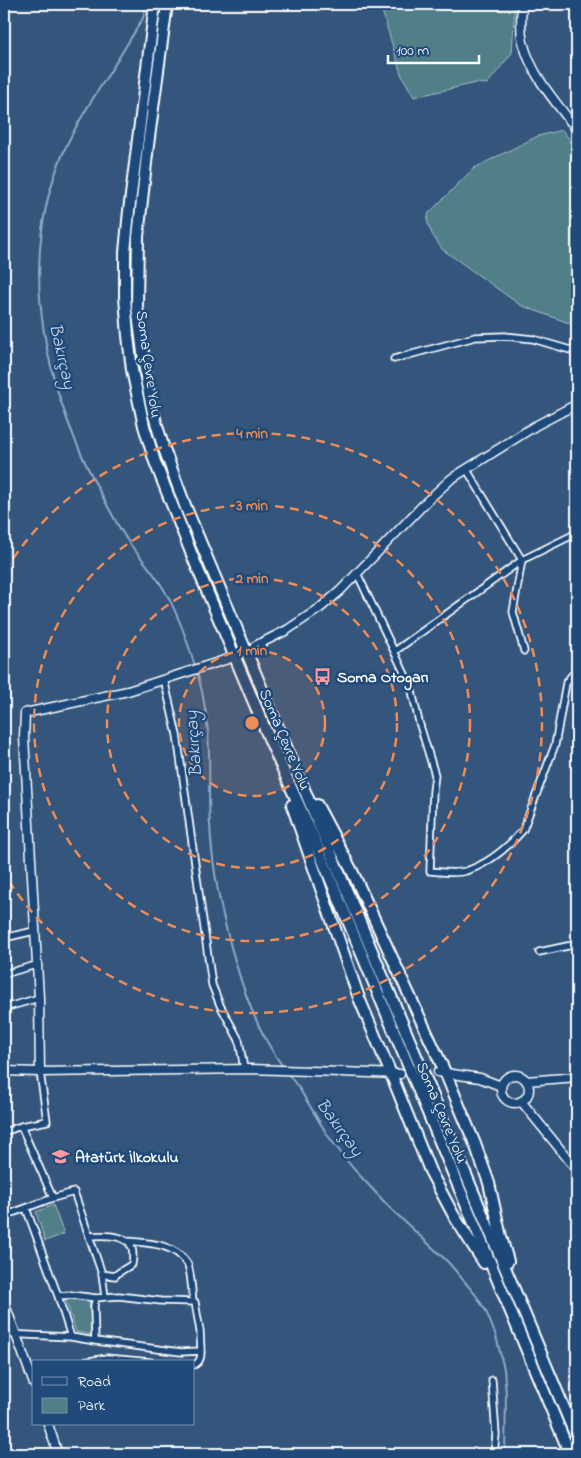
<svg xmlns="http://www.w3.org/2000/svg" width="581" height="1458" font-family="'Indie Flower',sans-serif">
	<rect width="100%" height="100%" fill="#34567d"/>
	<filter id="ink" filterUnits="userSpaceOnUse"><feTurbulence type="fractalNoise" baseFrequency=".02" numOctaves="2"/><feDisplacementMap in="SourceGraphic" scale="10" xChannelSelector="R" yChannelSelector="G"/><feConvolveMatrix kernelMatrix="1 2 1 2 8 2 1 2 1" color-interpolation-filters="sRGB"/></filter>
	<g filter="url(#ink)">
		<path fill="#517f88" stroke="#a8bfc4" d="M380 4H515L512 53 487 84 476 83 414 97 401 74Z
			M562 130 577 148V326L520 305 442 249 432 234 427 221 429 213 474 168 538 136Z
			M53 1205 64 1234 45 1241 36 1212Z
			M69 1297 89 1301 92 1335 76 1332 66 1301Z"/>
		<g fill="none" stroke-linecap="round" stroke-linejoin="round">
			<path stroke="#90aac6" stroke-width="2" d="M147 4 143 18C128 43 113 68 97 92 85 111 73 130 64 151 13 268 47 398 107 505 114 518 121 532 130 544 140 557 151 569 160 583 176 608 186 637 195 666
				M197 671C204 697 209 725 209 753 210 777 208 801 210 825 212 866 220 907 231 947 243 990 257 1032 284 1068
				M288 1074 299 1088 328 1136 352 1167 390 1208 448 1262 475 1294 486 1311 496 1336 504 1369 506 1395 505 1454"/>
			<path stroke="#526f90" stroke-width="8" stroke-dasharray="8 4" stroke-linecap="butt" d="M400 1074 438 1072"/>
			<defs>
				<path id="street" d="M394 359 475 337 505 336 533 339 577 352
					M467 470 522 560 513 612 524 651
					M357 573 411 687 419 722 435 775 433 791 430 871C442 872 455 874 466 871 488 864 508 847 523 830L555 745 566 683 572 675 577 671
					M395 651 522 560 577 533
					M164 679 177 735 212 985 220 1005 239 1040 244 1069
					M4 938 34 931
					M539 952 577 944
					M4 974 36 965
					M4 1008 39 998
					M4 1132 21 1126 47 1121 40 1072
					M26 1208 58 1296 71 1295 96 1298 105 1297 102 1274 74 1192 53 1198
					M4 1216 53 1198 21 1126
					M89 1236C101 1235 128 1234 132 1248 133 1252 133 1259 132 1264 126 1269 120 1270 115 1276L102 1274
					M126 1241C147 1243 174 1243 187 1263 191 1269 192 1294 193 1302
					M4 1334 71 1337 58 1296
					M71 1337 95 1341 94 1306 96 1298
					M95 1341 181 1352 201 1351 200 1331 195 1302 161 1301 119 1296 105 1297
					M83 1362 107 1358 151 1362
					M194 1365C200 1362 201 1358 201 1351
					M492 1380 496 1435 494 1454"/>
				<path id="secondary" d="M522 4C521 16 520 30 523 42 532 77 556 102 577 130
					M255 646 287 630 320 608 340 591 427 501 451 479 535 426 577 404
					M4 1071 40 1072 250 1069 400 1074
					M40 1072 39 998 24 737 25 713 128 691 228 659
					M438 1072 480 1078 501 1086
					M501 1089a14 14 0 1 1 28 0a14 14 0 1 1-28 0Z
					M526 1081 577 1077
					M521 1101 577 1170
					M4 1302 34 1384
					M48 1424 58 1454"/>
				<path id="highway" d="M155 4 129 211 125 252V297L128 336 132 370 144 426 155 462 194 560 271 743 311 832 570 1454
					M167 4 148 145 138 237 137 306 147 384 153 412 163 446 186 508 577 1439
					M292 805 359 998 391 1074 430 1171 454 1216 484 1263
					M317 805 352 871 445 1072 475 1144 489 1183 501 1237 508 1261"/>
			</defs>
			<use href="#street" stroke="#fff" stroke-width="9"/>
			<use href="#secondary" stroke="#fff" stroke-width="11"/>
			<use href="#highway" stroke="#fff" stroke-width="14"/>
			<use href="#street" stroke="#1f4a7a" stroke-width="5.5"/>
			<use href="#secondary" stroke="#1f4a7a" stroke-width="8"/>
			<use href="#highway" stroke="#1f4a7a" stroke-width="10"/>
		</g>
	</g>
	<circle cx="252" cy="723" r="73" fill="#ef8b55" fill-opacity=".12"/>
	<g fill="none" stroke="#ef8b55" stroke-width="2.5" stroke-dasharray="9 6">
		<circle cx="252" cy="723" r="73"/>
		<circle cx="252" cy="723" r="145"/>
		<circle cx="252" cy="723" r="218"/>
		<path d="M5 571A290 290 0 1 1 5 875"/>
	</g>
	<defs>
		<symbol id="bus-bare" viewBox="-9 -9 18 18"><path d="M-5-6H5V4H4V6H2V4H-2V6H-4V4H-5ZM-3.5-4V0h7V-4ZM-3.5 1.2v1.5H-2V1.2ZM2 1.2v1.5H3.5V1.2Z" fill="#ff9aa2" stroke="#1f4a7a" stroke-width="2.5" paint-order="stroke"/></symbol>
		<symbol id="school-bare" viewBox="-9 -9 18 18"><path d="M0-5L7-2L0 1L-7-2ZM-4 1L0 2.5L4 1V4Q0 6-4 4Z" fill="#ff9aa2" stroke="#1f4a7a" stroke-width="2.5" paint-order="stroke"/></symbol>
	</defs>
	<g fill-rule="evenodd">
		<use href="#bus-bare" x="310" y="664" width="25" height="25"/>
		<use href="#school-bare" x="48" y="1144" width="25" height="25"/>
	</g>
	<g text-anchor="middle" stroke-width="5" stroke-linejoin="round" paint-order="stroke">
		<g font-size="16" fill="#fff" stroke="#1f4a7a">
			<text transform="translate(150 364) rotate(82)" y="6">Soma Çevre Yolu</text>
			<text transform="translate(286 739) rotate(67)" y="6">Soma Çevre Yolu</text>
			<text transform="translate(443 1112) rotate(67)" y="6">Soma Çevre Yolu</text>
		</g>
		<g font-size="16" font-weight="bold" fill="#fff" stroke="#1f4a7a" text-anchor="start">
			<text x="337" y="682">Soma Otogarı</text>
			<text x="75" y="1162">Atatürk İlkokulu</text>
		</g>
		<g font-size="18" font-style="italic" fill="#d1dce7" stroke="#1f4a7a">
			<text transform="translate(63 356) rotate(77)" y="6">Bakırçay</text>
			<text transform="translate(193 744) rotate(-94)" y="6">Bakırçay</text>
			<text transform="translate(340 1127) rotate(54)" y="6">Bakırçay</text>
		</g>
	</g>
	<circle cx="252" cy="723" r="8" fill="#ef8b55" stroke="#1f4a7a" stroke-width="2.5"/>
	<g font-size="15" text-anchor="middle" font-weight="bold" fill="#ef8b55" stroke="#1f4a7a" stroke-width="5" stroke-linejoin="round" paint-order="stroke">
		<text x="252" y="438">4 min</text>
		<text x="252" y="510">3 min</text>
		<text x="252" y="583">2 min</text>
		<text x="252" y="655">1 min</text>
	</g>
	<rect width="581" height="1458" fill="none" stroke="#1f4a7a" stroke-width="20"/>
	<rect x="10" y="10" width="561" height="1438" fill="none" stroke="#fff" stroke-width="2" filter="url(#ink)"/>
	<rect x="32" y="1360" width="162" height="65" fill="#1f4a7a" stroke="#7992af"/>
	<rect x="42" y="1377" width="25" height="8" fill="#1f4a7a" stroke="#7992af"/>
	<text x="78" y="1386" font-size="15" fill="#ffffff">Road</text>
	<rect x="42" y="1398" width="25" height="15" fill="#517f88" stroke="#7992af"/>
	<text x="78" y="1410" font-size="15" fill="#ffffff">Park</text>
	<path d="M388 55v8h91v-8" fill="none" stroke="#ffffff" stroke-width="2.5"/>
	<text x="396" y="55" font-size="15" fill="#ffffff" stroke="#1f4a7a" stroke-width="4" paint-order="stroke">100 m</text>
</svg>
